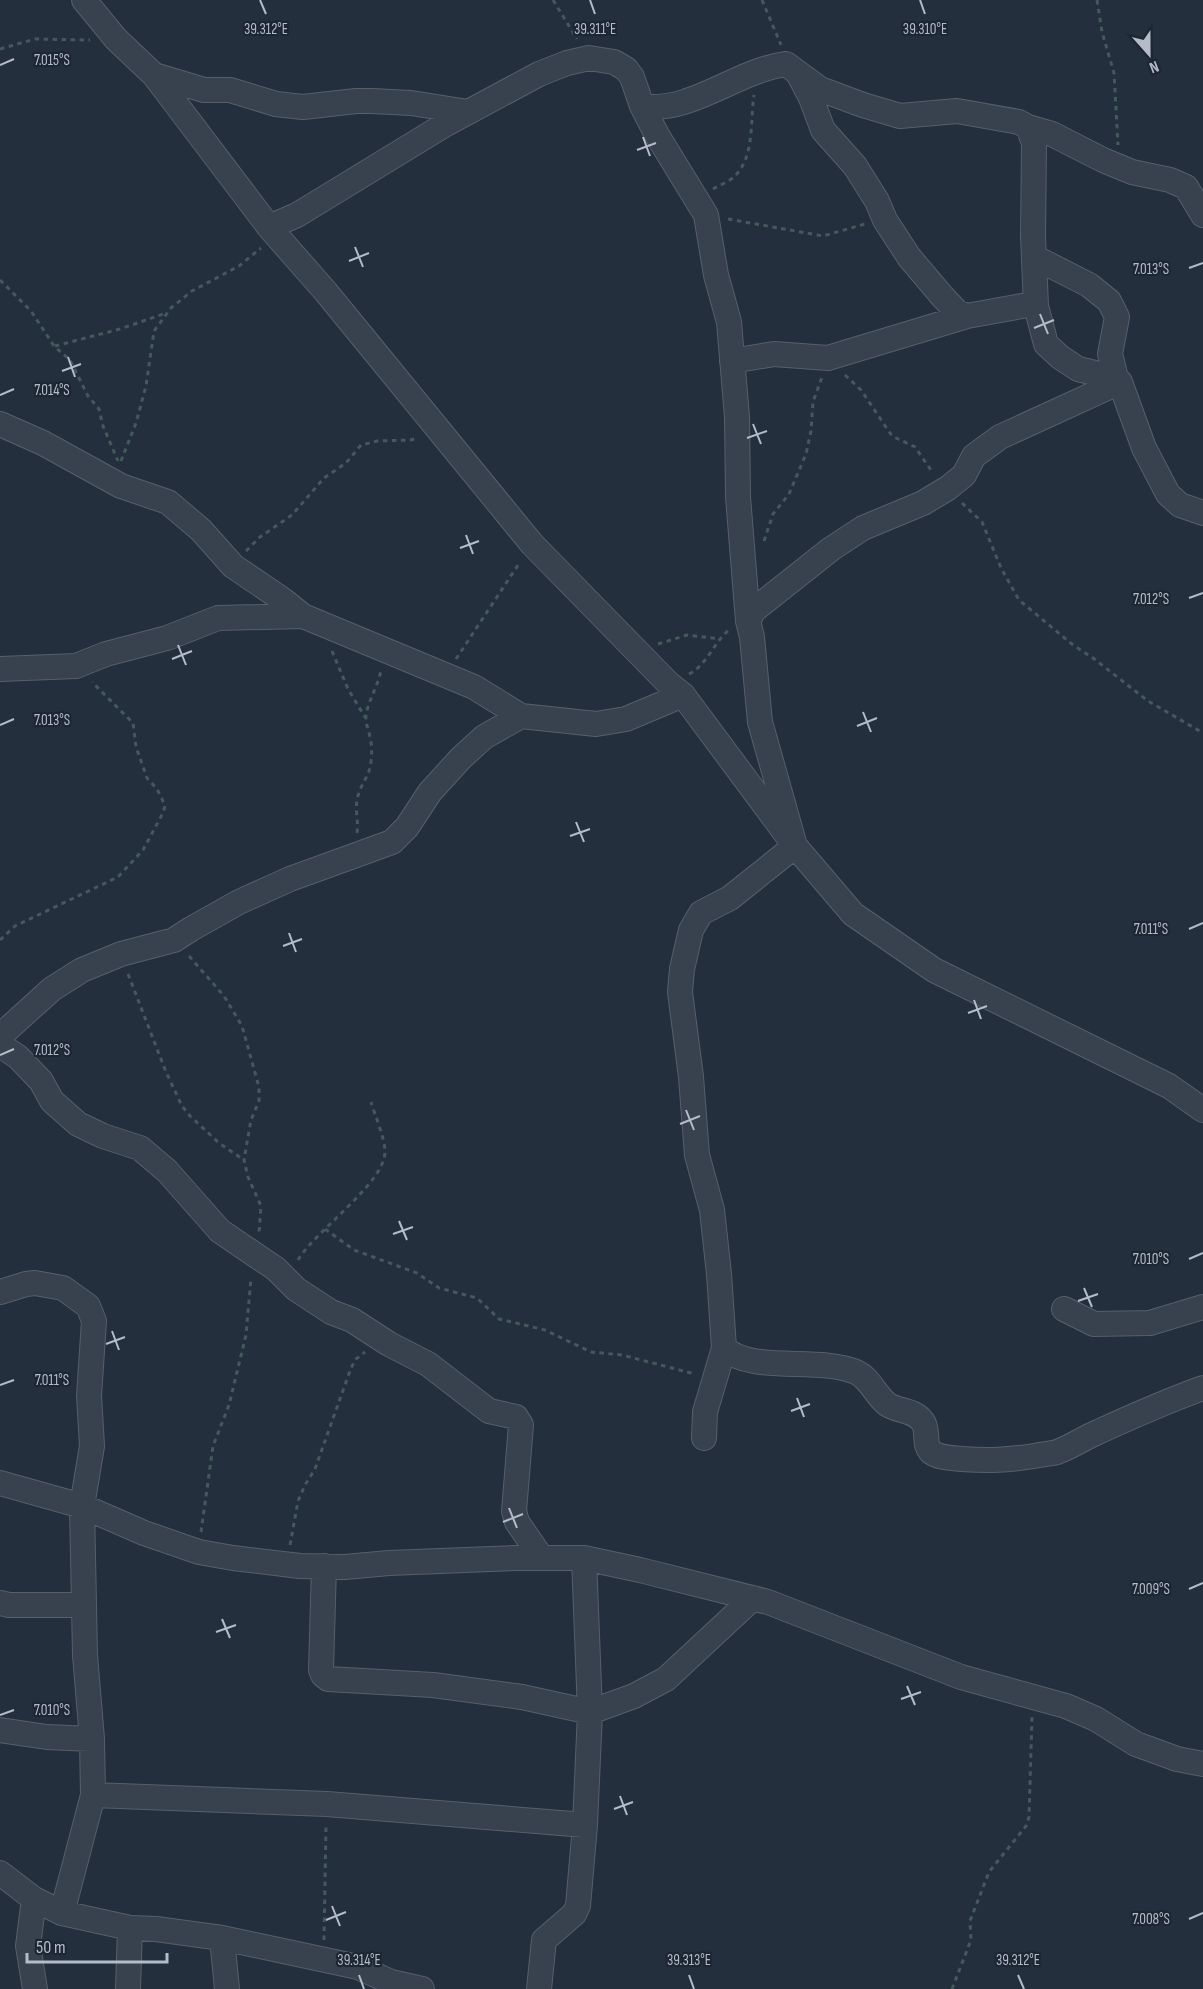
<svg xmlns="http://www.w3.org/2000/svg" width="1203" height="1989" font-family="'Sofia Sans Condensed',sans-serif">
	<rect width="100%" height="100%" fill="#242f3e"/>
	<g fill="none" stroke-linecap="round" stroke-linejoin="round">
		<defs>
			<path id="minor" d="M84 0 116 39 154 75 269 227 326 292 532 544 669 684 683 695 795 846 853 914 934 970 1169 1086 1203 1110
				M154 75 204 90H230L276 104 303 107 356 101H372L411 103 468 112
				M799 75 811 98 823 130 855 166 877 201 885 220 909 257 942 296 957 312 967 316 1033 304 1036 306 1046 344 1060 357 1078 369 1116 378 1120 382 1144 448 1168 494 1180 505 1203 513
				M642 106C690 114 738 70 786 64L820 89 863 105 900 116 957 111 1019 122 1028 127 1034 143 1033 236 1036 306
				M1028 127 1052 134 1103 160 1132 172 1170 180 1186 187 1203 215
				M269 227 297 215 446 124 539 74 567 63 589 58 614 62 626 69 632 77 642 106 657 135 706 215 716 275 729 322 737 417 738 497 748 621 752 637 760 722 795 846 730 898 701 913 691 930 682 969 680 992 691 1077 697 1155 712 1210 719 1274 724 1348 705 1412 704 1438
				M1034 257 1089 285 1109 301 1117 317 1110 354 1116 378
				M732 361 774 354 828 358 967 316
				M0 424 43 443 121 486 168 502 201 530 233 566 283 600 303 616 474 687 521 716 596 724 626 719 683 695
				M748 621 754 610 831 549 863 528 923 503 948 488 964 475 974 456 1000 437 1120 382
				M0 669 76 666 106 654 167 638 218 618 303 616
				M0 1036 52 989 82 970 121 954 174 940 191 929 239 902 290 879 392 842 407 827 430 792 461 758 484 737 521 716
				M0 1045 18 1057 41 1081 52 1101 78 1124 103 1136 140 1148 167 1171 220 1231 276 1269 296 1289 331 1312 352 1320 389 1344 428 1364 489 1411 516 1417 521 1425 514 1511 517 1522 541 1557
				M0 1292 26 1284 35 1283 63 1288 88 1306 94 1321 89 1396 92 1446 82 1506 85 1655 92 1739 93 1795 62 1913
				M1064 1309 1094 1324 1150 1323 1203 1307
				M724 1348C752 1374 818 1356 856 1372 871 1379 875 1395 887 1404 898 1412 914 1409 923 1422 929 1431 923 1444 931 1452 939 1458 953 1458 962 1459 990 1461 1007 1460 1034 1456 1042 1454 1050 1454 1057 1452 1071 1447 1084 1438 1098 1432 1133 1416 1167 1401 1203 1388
				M0 1483 82 1506 144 1533 199 1552 233 1558 300 1566 345 1567 389 1563 516 1558H584L640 1570 768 1602 961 1677 1066 1706 1096 1719 1136 1744 1177 1759 1203 1764
				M324 1566 321 1670 323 1675 328 1679 433 1685 522 1697 590 1712 634 1696 666 1679 753 1598
				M0 1603 9 1605H84
				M0 1730 47 1737 92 1739
				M93 1795 327 1804 585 1825
				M0 1873 34 1899 62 1913 130 1928 156 1929 222 1938 358 1967 391 1982 422 1989
				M34 1899 28 1946 35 1989
				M222 1938 227 1989
				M128 1989 130 1928
				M539 1989 544 1940 574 1914 578 1906 585 1825 590 1712 584 1558"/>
		</defs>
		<use href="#minor" stroke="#565f6c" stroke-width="26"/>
		<path stroke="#44595c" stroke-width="3" stroke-dasharray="4.5 4.5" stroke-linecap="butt" d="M553 0 577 39
			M762 0 781 45
			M1097 0 1102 32 1114 73 1118 145
			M0 49 35 39 90 40
			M713 189C720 185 728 182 734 177 755 157 750 122 754 95
			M728 219 823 236 865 224
			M0 280 31 311 54 346 70 360 88 396 99 409 103 426 118 461
			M55 346 120 329 166 313
			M845 375 861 390 892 436 915 447 933 473
			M121 461 136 423 146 386 154 331 171 308 192 291 239 266 261 248
			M962 503 982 522 1001 568 1019 600 1073 645 1093 658 1148 701 1203 733
			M764 541 773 514 789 494 806 454 811 431 813 402 822 377
			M246 551 260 537 292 515 324 478 346 463 361 445 377 441 410 440 418 438
			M658 644 687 635 720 639
			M332 651 348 689 365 717
			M456 659 520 562
			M689 674C707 665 714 642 729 630
			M357 833C359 821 354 808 358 796 361 783 370 776 371 761 372 753 372 745 370 738 369 729 365 724 366 715 369 699 378 686 381 670
			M0 940 15 926 118 877 143 850 163 813 165 806 162 799 157 789 147 778 136 747 133 723 92 682
			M189 956 224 996 242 1026 259 1087V1101L251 1120 244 1160 248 1177 261 1206 259 1233
			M128 974 166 1072 182 1106 190 1116 219 1143 244 1160
			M325 1229 354 1250 417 1273 439 1288 477 1298 499 1319 545 1330 591 1352 622 1355 695 1374
			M298 1260C316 1230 384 1184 385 1152 385 1138 375 1116 371 1102
			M201 1532 213 1446 229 1405 246 1335 251 1278
			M290 1545 298 1501 305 1485 315 1469 351 1368 356 1359 365 1352
			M324 1940 326 1824
			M952 1989 971 1940 970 1921 989 1872 1026 1826 1029 1817 1032 1717"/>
		<use href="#minor" stroke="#38414e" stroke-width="24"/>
	</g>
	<path fill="none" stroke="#b4bcc9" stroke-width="2" d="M260 0 266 14M590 0 595 14M920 0 925 14M0 65 14 59M643 137 650 156M637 150 656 143M355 247 363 267M349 261 369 253M1189 268 1203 263M1040 314 1048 334M1034 328 1054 320M68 357 75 377M62 371 81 364M0 395 14 389M753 424 761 444M747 438 767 431M466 535 473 554M460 548 479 541M1189 598 1203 593M178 645 186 665M172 659 192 651M863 712 871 732M0 725 14 719M857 726 877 718M576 822 584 842M570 836 590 829M1189 929 1203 923M289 933 296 952M283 946 302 939M974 1000 981 1019M968 1013 987 1006M0 1055 14 1049M686 1110 694 1130M680 1124 700 1116M399 1221 407 1240M393 1234 413 1227M1189 1259 1203 1253M1084 1288 1092 1307M1078 1301 1098 1294M112 1331 119 1350M106 1344 125 1337M0 1385 14 1380M797 1398 804 1417M791 1411 810 1404M509 1508 517 1528M503 1522 523 1514M1189 1589 1203 1583M222 1619 230 1638M216 1632 236 1625M907 1686 915 1705M901 1699 921 1692M0 1715 14 1710M620 1796 627 1815M614 1809 633 1802M332 1906 340 1926M1189 1919 1203 1913M326 1920 346 1912M359 1975 364 1989M689 1975 694 1989M1018 1975 1024 1989"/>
	<g font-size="15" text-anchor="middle" fill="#b4bcc9" stroke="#1d2633" stroke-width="4.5" stroke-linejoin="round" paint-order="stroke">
		<text x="266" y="34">39.312°E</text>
		<text x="595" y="34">39.311°E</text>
		<text x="925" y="34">39.310°E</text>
		<text x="52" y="65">7.015°S</text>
		<text x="1151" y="274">7.013°S</text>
		<text x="52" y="395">7.014°S</text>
		<text x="1151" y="604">7.012°S</text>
		<text x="52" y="725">7.013°S</text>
		<text x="1151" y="934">7.011°S</text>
		<text x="52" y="1055">7.012°S</text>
		<text x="1151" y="1264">7.010°S</text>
		<text x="52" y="1385">7.011°S</text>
		<text x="1151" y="1594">7.009°S</text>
		<text x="52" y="1715">7.010°S</text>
		<text x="1151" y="1924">7.008°S</text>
		<text x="359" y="1965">39.314°E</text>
		<text x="689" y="1965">39.313°E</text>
		<text x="1018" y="1965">39.312°E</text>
	</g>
	<g transform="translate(1149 54) rotate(159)" stroke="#1d2633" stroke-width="4.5" paint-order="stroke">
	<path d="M0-4.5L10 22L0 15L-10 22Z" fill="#b4bcc9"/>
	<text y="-9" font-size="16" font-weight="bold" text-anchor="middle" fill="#b4bcc9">N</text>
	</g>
	<path d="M27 1953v9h140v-9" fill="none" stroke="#b4bcc9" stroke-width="3"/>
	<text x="36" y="1953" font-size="18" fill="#b4bcc9" stroke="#1d2633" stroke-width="4.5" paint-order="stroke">50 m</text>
</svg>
